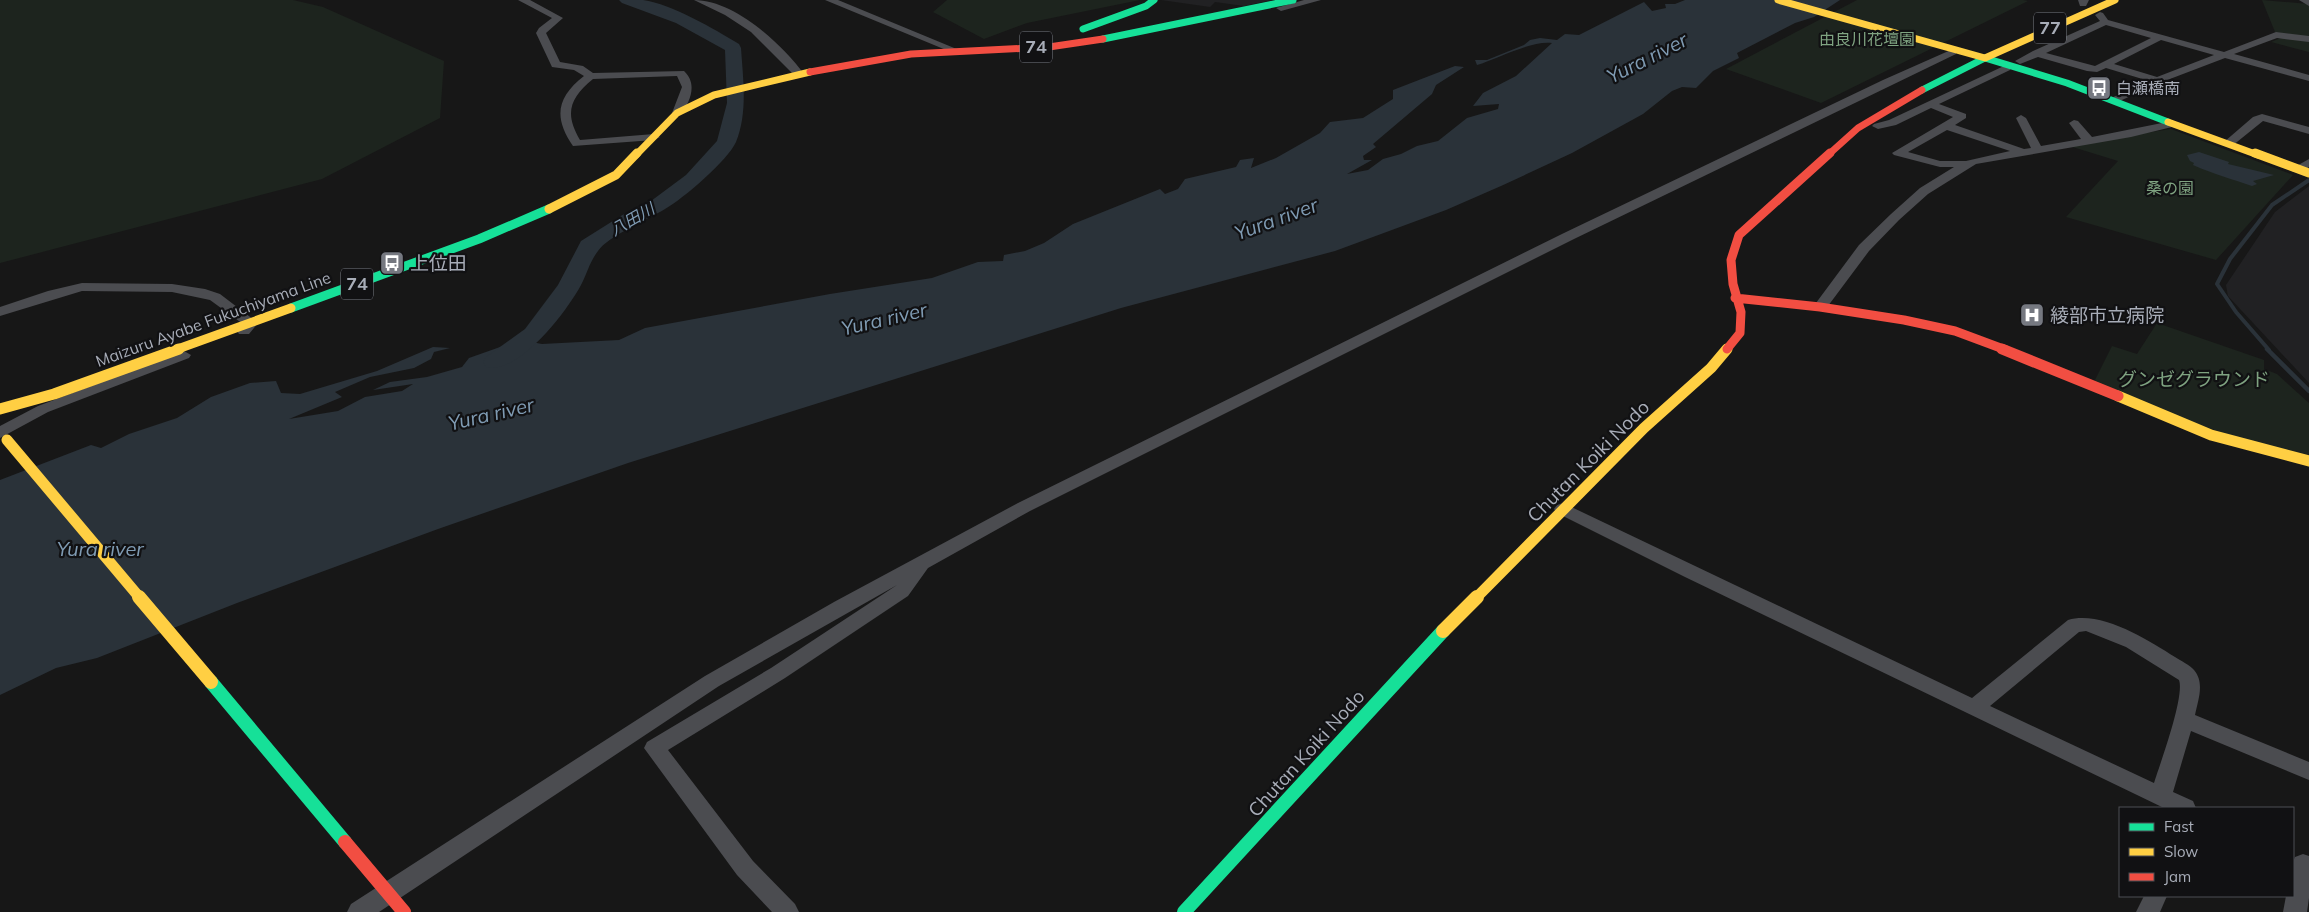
<svg xmlns="http://www.w3.org/2000/svg" width="2309" height="912" font-family="Mulish,'Noto Sans JP',sans-serif">
	<rect width="100%" height="100%" fill="#171717"/>
	<path fill="#212123" d="M1161 0H1272L1244 6 1215 2 1210 7Z
		M2309 186V383L2228 296 2226 285 2275 212Z"/>
	<path fill="#1d241e" d="M0 0H293L323 7 444 61 440 118 322 179 0 263Z
		M947 0H1140L1027 23 984 39 933 12Z
		M1857 0H2023L2028 1 1821 103 1726 69Z
		M2262 0 2309 4V37L2275 32Z
		M2283 37 2309 40V52L2271 42Z
		M2171 129 2293 175 2216 260 2066 217 2118 161 2066 145Z
		M2157 323 2264 360V369L2277 374 2309 403V455L2243 440 2186 420 2094 382 2112 346 2137 354Z"/>
	<path fill="#2a3239" d="M1685 0H1840L1814 17 1795 23 1737 53 1739 58 1713 71 1696 88 1682 87 1672 91 1643 114 1572 153 1501 186 1446 210 1335 251 1121 308 628 463 438 529 237 603 97 658 56 668 0 695V480L91 445 101 448 129 434 177 418 211 397 250 383 276 381 281 393 300 394 377 371 433 347 450 348 434 352 431 359 414 368 370 377 335 392 342 397 289 419 338 411 365 397 402 391 413 384 373 390 390 382 427 377 462 367 469 358 520 340 542 344 619 340 645 328 830 294 932 278 978 262 1003 261 1004 255 1025 251 1044 243 1073 224 1160 189 1165 194 1178 189 1185 179 1236 167 1240 160 1254 158 1251 168 1276 158 1320 133 1330 122 1363 118 1393 99V90L1455 66 1464 67 1436 85 1432 94 1373 144 1376 147 1363 156 1364 160H1372L1347 174 1368 170 1383 159 1401 154 1417 146 1438 141 1467 118 1498 109 1499 104 1473 106 1483 93 1516 76 1552 43C1532 40 1497 59 1477 65L1475 60H1487L1524 45 1530 40 1540 38 1557 40 1565 34 1579 35 1644 2 1652 11 1666 8 1665 4H1675Z
		M2199 152 2229 162 2228 164 2274 175 2253 181 2257 184 2252 186C2232 179 2213 174 2193 165L2194 163 2190 161 2187 155Z"/>
	<g fill="none" stroke-linecap="round" stroke-linejoin="round">
		<path stroke="#2a3239" stroke-width="4" d="M2269 350 2236 312 2217 284 2230 259 2272 205 2309 180"/>
		<path stroke="#2a3239" stroke-width="4.5" d="M2267 349 2309 391"/>
		<path fill="#2a3239" fill-rule="evenodd" d="M619 0C627 0 635 0 643 0 672 4 714 29 739 44L741 48C743 79 748 112 736 142 728 160 683 199 665 209 649 219 608 236 598 251 590 261 587 274 581 285 567 311 519 375 486 367L483 362 486 357 525 329 558 285 581 241 624 214 651 201 686 175 717 141 727 103 725 50 676 23 622 3Z"/>
		<path fill="#4b4c50" fill-rule="evenodd" d="M518 0H530L563 18 546 33 560 62 583 66 593 73 684 71C698 84 690 101 681 115L677 116 672 113 682 87 677 76 593 79C570 98 564 113 580 140L654 134 660 137 654 140 573 146C553 117 557 97 584 76L574 70 552 67 536 33 539 28 552 18Z
			M694 0C734 0 781 43 804 74L803 76H795L751 32 725 15Z
			M825 0H838L959 50 954 53 951 52Z
			M1304 0H1321L1281 11 1276 8Z
			M2078 0H2089L2086 6H2080Z
			M2299 0H2309V6Z
			M2100 12 2103 13 2108 20 2224 52 2276 32 2309 36V42L2277 38 2234 54 2309 75V81L2225 58 2162 82 2113 104 2108 101 2109 99 2149 81 2106 68 2097 72 2087 71 2038 57 2020 64 2015 61 2033 51 2100 21 2095 15ZM2106 25 2151 38 2095 66 2046 53ZM2161 40 2214 55 2157 77 2114 64Z
			M1953 49 1956 50V54L1574 239 1030 511 928 568 908 596 785 678 668 750 753 861 795 904 799 912H772L737 875 644 748 647 742 771 668 897 585 719 686 379 912H347L351 904 705 676 834 602 1018 503 1564 233 1883 80Z
			M2006 65 2011 68 2010 70 1939 104 1966 114V118L1955 125 2024 149 2031 148 2016 118 2021 115 2026 118 2041 146 2081 139 2069 123 2074 120 2078 121 2092 137 2172 121 2178 124 2176 126 2131 137 1976 164 1928 194 1899 220 1869 251 1825 310H1815L1813 307 1859 245 1891 214 1920 188 1954 167H1940L1894 155 1892 153 1953 117 1931 108 1896 125 1878 129 1872 126 1874 124 1889 120ZM1947 130 2010 151 1966 161H1940L1908 152Z
			M2262 114 2309 127V134L2263 121 2232 146H2224L2222 144 2224 142 2253 117Z
			M2309 159V167L2301 172H2293L2291 170 2293 168Z
			M82 283 172 284 205 289 220 294 258 323 249 334H239L237 331 243 324 210 300 172 292 82 291 0 316V307L48 291Z
			M184 351 191 355 189 358 48 412 0 438V426L38 406Z
			M1563 503 1972 698 2068 620C2101 610 2148 640 2175 657 2181 661 2190 665 2194 670 2205 683 2198 700 2195 715L2309 762V780L2191 731 2173 792 2193 801 2196 808H2164L1685 577 1557 513 1554 509 1557 505ZM2086 631 2126 647 2179 680C2185 696 2160 764 2154 783L1990 706 2079 632Z
			M2303 854 2309 856V898L2307 912H2283L2286 896H2293V862L2295 857Z
			M2144 896H2167L2160 912H2136Z"/>
		<path stroke="#16e098" stroke-width="7" d="M1083 29 1146 6 1154 0
			M1103 39 1293 0
			M1922 90 1985 58 2067 83 2168 122"/>
		<path stroke="#16e098" stroke-width="9" d="M291 308 479 239 549 209"/>
		<path stroke="#16e098" stroke-width="14" d="M211 682 345 842
			M1184 912 1443 631"/>
		<path stroke="#ffcf43" stroke-width="7" d="M1778 0 1985 58 2115 0
			M2168 122 2258 155
			M636 155 677 113 714 95 810 72"/>
		<path stroke="#ffcf43" stroke-width="9" d="M2255 153 2309 173
			M549 209 616 175 637 153
			M175 350 291 308"/>
		<path stroke="#ffcf43" stroke-width="11" d="M2118 396 2211 435 2309 461
			M0 409 54 394 179 349
			M7 440 140 598
			M1476 598 1644 428 1711 368 1727 349"/>
		<path stroke="#ffcf43" stroke-width="14" d="M139 597 211 682
			M1443 631 1477 597"/>
		<path stroke="#f24e42" stroke-width="7" d="M810 72 911 54 1049 47 1103 39
			M1828 155 1858 128 1922 90"/>
		<path stroke="#f24e42" stroke-width="9" d="M1735 298 1820 307 1904 320 1955 331 2006 350
			M1727 349 1740 333 1741 312 1733 284 1731 260 1739 235 1830 153"/>
		<path stroke="#f24e42" stroke-width="11" d="M2002 349 2118 396"/>
		<path stroke="#f24e42" stroke-width="14" d="M345 842 404 912"/>
	</g>
	<defs>
		<symbol id="bus-square" viewBox="-11 -11 22 22"><rect x="-9" y="-9" width="18" height="18" rx="4" fill="#757880" stroke="#111113"/><path d="M-5-6H5V4H4V6H2V4H-2V6H-4V4H-5ZM-3.5-4V0h7V-4ZM-3.5 1.2v1.5H-2V1.2ZM2 1.2v1.5H3.5V1.2Z" fill="#fff"/></symbol>
		<symbol id="hospital-square" viewBox="-11 -11 22 22"><rect x="-9" y="-9" width="18" height="18" rx="4" fill="#757880" stroke="#111113"/><path d="M-5-5h3v3.5h4V-5h3V5h-3V1.5h-4V5h-3Z" fill="#fff"/></symbol>
	</defs>
	<g fill-rule="evenodd">
		<use href="#bus-square" x="2085" y="74" width="28" height="28"/>
		<use href="#bus-square" x="378" y="249" width="28" height="28"/>
		<use href="#hospital-square" x="2018" y="301" width="28" height="28"/>
	</g>
	<g text-anchor="middle" stroke-width="4.5" stroke-linejoin="round" paint-order="stroke">
		<g font-size="16" fill="#7fa381" stroke="#111113">
			<text x="1867" y="45">由良川花壇園</text>
			<text x="2170" y="194">桑の園</text>
		</g>
		<g font-size="16" fill="#a8adb8" stroke="#111113" text-anchor="start">
			<text x="2116" y="94">白瀬橋南</text>
		</g>
		<g font-size="16" font-style="italic" fill="#7f9bb3" stroke="#111113">
			<text transform="translate(632 219) rotate(-30)" y="6">八田川</text>
		</g>
		<g font-size="16" fill="#a8adb8" stroke="#111113">
			<text transform="translate(213 319) rotate(-20)" y="6">Maizuru Ayabe Fukuchiyama Line</text>
		</g>
		<g fill="#111113" stroke="#7b7e86" stroke-width="1">
			<rect x="2034" y="12.5" width="32" height="31" rx="4"/>
			<rect x="1020" y="31.5" width="32" height="31" rx="4"/>
			<rect x="341" y="268.5" width="32" height="31" rx="4"/>
		</g>
		<g font-size="18" font-weight="bold" fill="#a8adb8">
			<text x="2050" y="34">77</text>
			<text x="1036" y="53">74</text>
			<text x="357" y="290">74</text>
		</g>
		<g font-size="19" fill="#a8adb8" stroke="#111113" text-anchor="start">
			<text x="410" y="270">上位田</text>
			<text x="2050" y="322">綾部市立病院</text>
		</g>
		<g font-size="19" fill="#7fa381" stroke="#111113">
			<text x="2194" y="386">グンゼグラウンド</text>
		</g>
		<g font-size="19" fill="#a8adb8" stroke="#111113">
			<text transform="translate(1588 461) rotate(-45)" y="7">Chutan Koiki Nodo</text>
			<text transform="translate(1306 753) rotate(-48)" y="7">Chutan Koiki Nodo</text>
		</g>
		<g font-size="20" font-style="italic" fill="#7f9bb3" stroke="#111113">
			<text transform="translate(1647 58) rotate(-27)" y="7">Yura river</text>
			<text transform="translate(1276 219) rotate(-20)" y="7">Yura river</text>
			<text transform="translate(884 319) rotate(-13)" y="7">Yura river</text>
			<text transform="translate(491 414) rotate(-13)" y="7">Yura river</text>
			<text x="100" y="556">Yura river</text>
		</g>
	</g>
	<rect x="2119" y="807" width="175" height="90" fill="#111113" stroke="#4d4f55"/>
	<rect x="2129" y="823" width="25" height="8" fill="#16e098" stroke="#4d4f55"/>
	<text x="2164" y="832" font-size="15" fill="#a8adb8">Fast</text>
	<rect x="2129" y="848" width="25" height="8" fill="#ffcf43" stroke="#4d4f55"/>
	<text x="2164" y="857" font-size="15" fill="#a8adb8">Slow</text>
	<rect x="2129" y="873" width="25" height="8" fill="#f24e42" stroke="#4d4f55"/>
	<text x="2164" y="882" font-size="15" fill="#a8adb8">Jam</text>
</svg>
